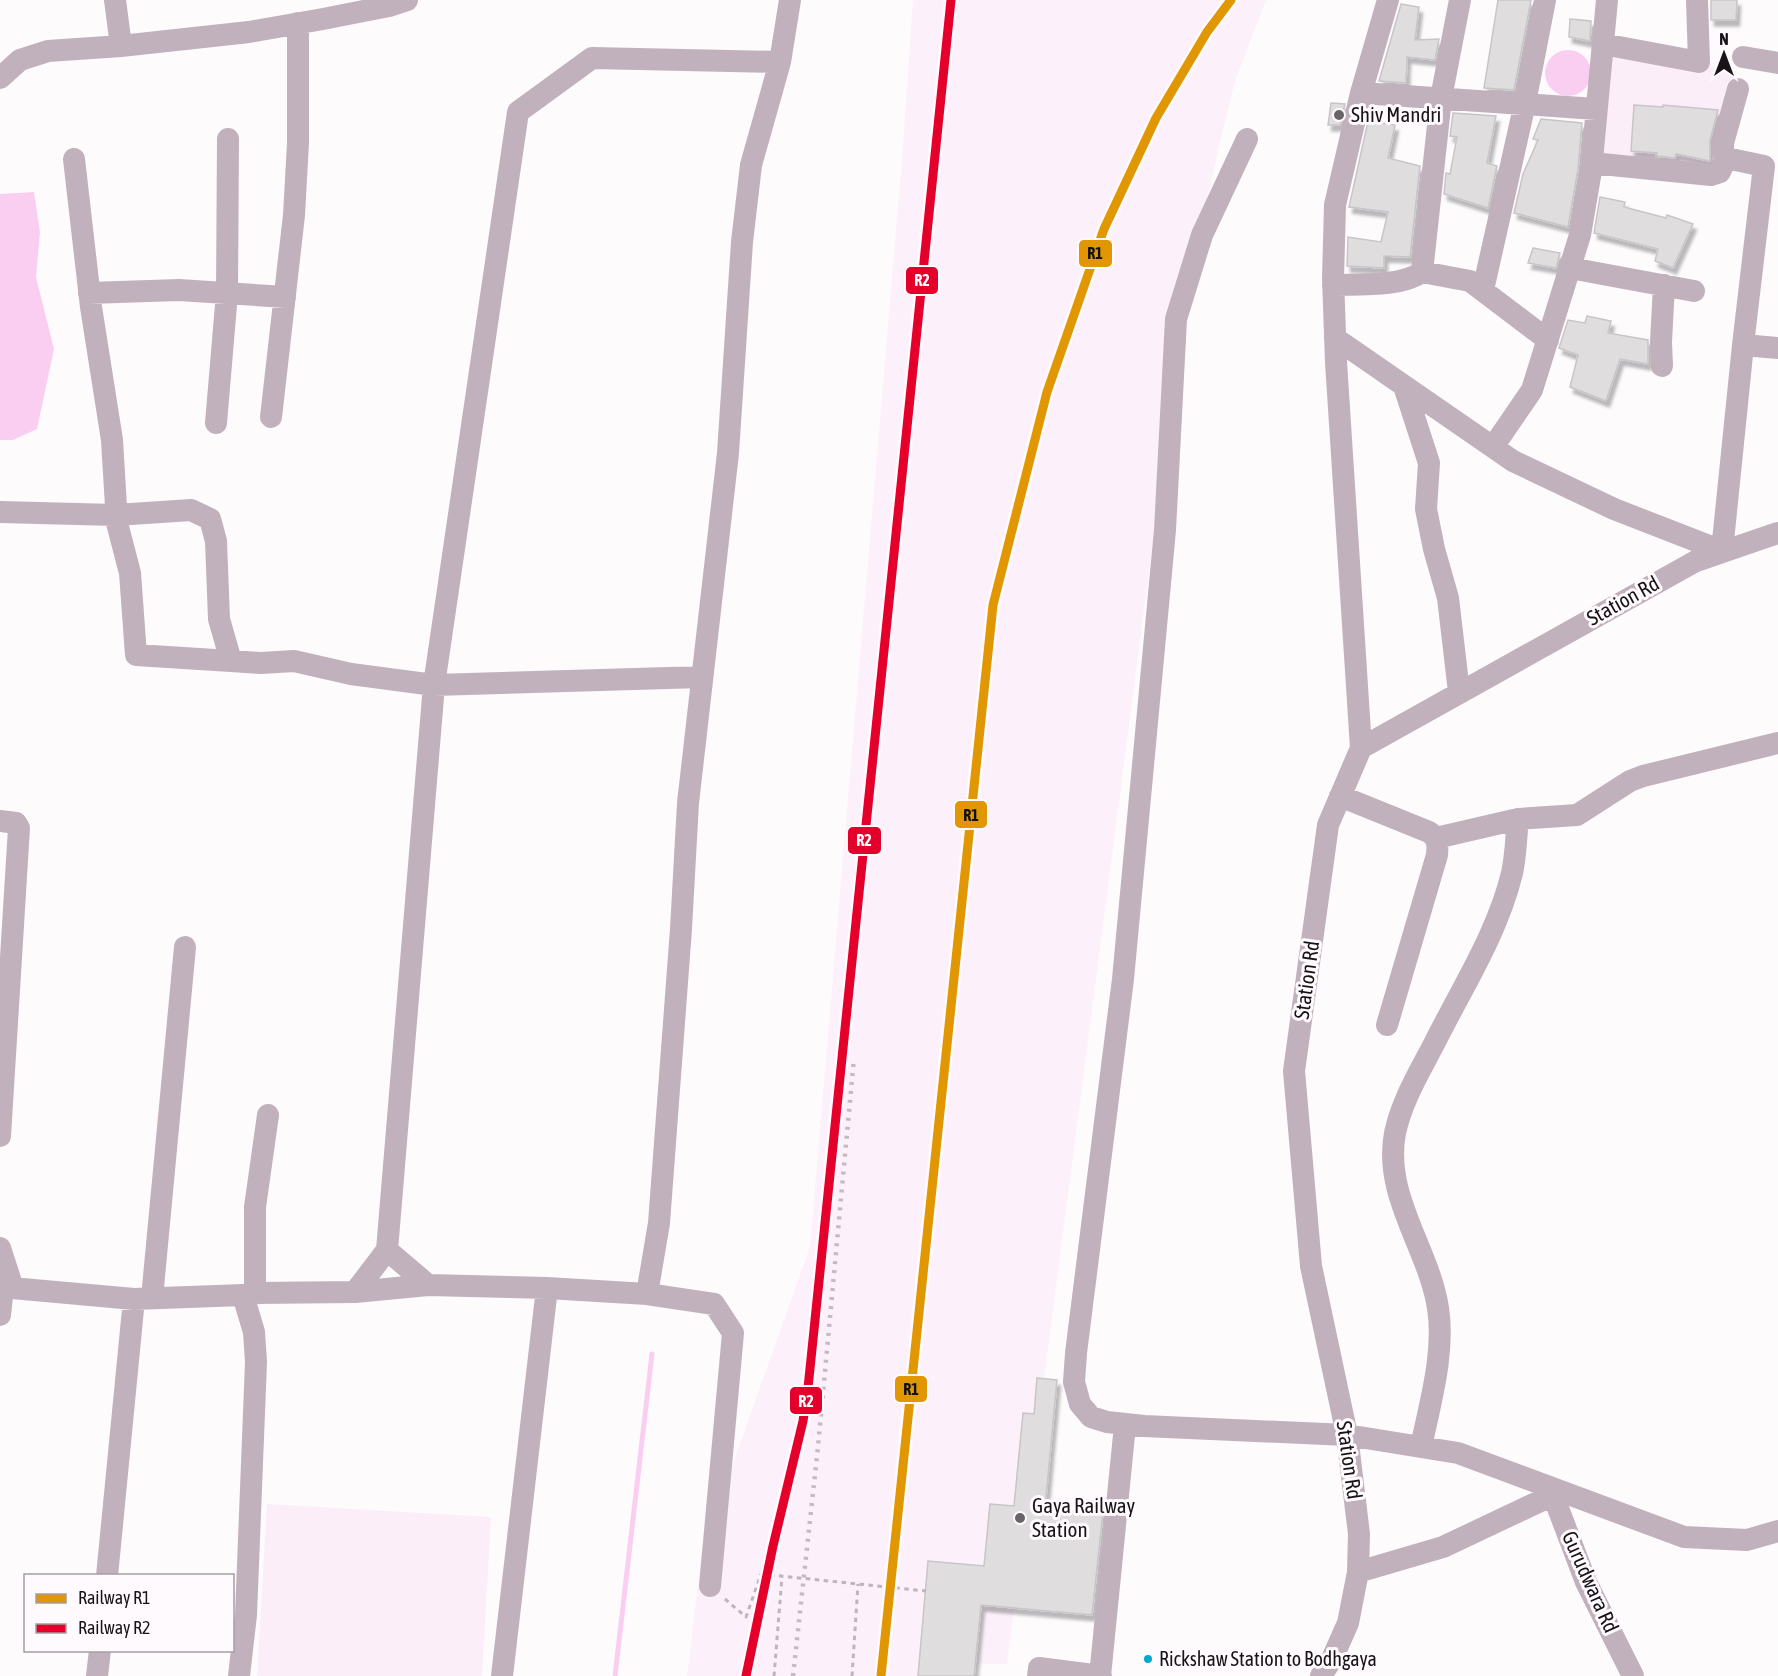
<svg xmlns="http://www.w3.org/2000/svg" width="1778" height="1676" font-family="'Asap Condensed',sans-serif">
	<defs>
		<filter id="shadow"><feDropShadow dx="3.5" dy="6" stdDeviation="1.5" flood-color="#0004"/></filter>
	</defs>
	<rect width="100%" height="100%" fill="#fefbfd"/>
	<path fill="#fcf1fa" d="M913 0H1266L1234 84 1186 287 1007 1664 926 1663 924 1676H687L702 1550 810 1247 902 159Z"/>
	<path fill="#fceef9" d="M1607 49 1737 71 1721 136 1718 172 1596 159Z
		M267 1504 491 1517 482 1676H257Z"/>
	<path fill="#facef1" d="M1545 73a23 23 0 1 1 46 0a23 23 0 1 1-46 0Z
		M34 192 40 232 36 277 54 349 37 429 13 440H0V194Z"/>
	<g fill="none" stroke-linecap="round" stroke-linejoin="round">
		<path stroke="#facef1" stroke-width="5" d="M615 1676 652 1354"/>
	</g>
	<path fill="#e0dddf" stroke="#c8c5c8" stroke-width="1.5" filter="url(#shadow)" d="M1498 0H1531L1514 90 1484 88Z
		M1711 0H1737L1736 20H1711Z
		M1401 4 1419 7 1415 40 1439 39 1435 60 1407 57 1406 83 1379 81Z
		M1570 19 1591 21 1590 41 1569 37Z
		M1331 103 1345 104 1340 125H1328Z
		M1634 105 1663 107V105L1718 110 1710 140V161L1676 154 1675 158 1656 156 1657 153 1631 151Z
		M1453 113 1496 116 1487 163 1497 166 1488 208 1444 194 1446 173 1450 174 1457 137 1450 136Z
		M1541 119 1582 123 1578 169 1568 227 1514 213 1523 174 1538 140 1533 139Z
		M1368 121 1395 125 1388 158 1420 166 1410 257 1384 256V268L1347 266 1348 237 1381 242 1388 212 1349 207Z
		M1600 197 1625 202 1624 207 1666 218 1667 215 1693 224 1673 268 1655 261 1658 249 1594 233Z
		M1533 248 1560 253 1556 268 1528 263Z
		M1587 316 1611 321 1608 333 1648 340V364L1620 359 1606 401 1570 387 1578 355 1559 348 1568 320 1585 323Z
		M1037 1378 1057 1380 1045 1508 1074 1511 1075 1499 1104 1502 1092 1615 981 1605 974 1676H918L928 1561 984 1566 990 1504 1014 1506 1023 1413 1034 1414Z"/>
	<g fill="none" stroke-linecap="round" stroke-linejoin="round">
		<path stroke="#bdb4bc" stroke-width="3" stroke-dasharray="4.5 4.5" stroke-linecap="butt" d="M725 1599 746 1617 761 1574
			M774 1676 782 1577
			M852 1676 858 1584"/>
		<path stroke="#c1b1bd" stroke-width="22" d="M115 0 121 46
			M1460 0 1441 98 1422 272 1470 281 1548 340
			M1603 44 1699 62 1697 0
			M1743 57 1778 63
			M0 78 20 60 48 51 121 46 249 32 323 19 389 6 407 0
			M1361 93 1596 109
			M1247 139 1202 235 1176 319 1165 530 1123 979 1076 1353 1074 1382 1080 1404 1091 1417 1107 1422 1144 1426 1347 1435 1458 1453 1684 1537 1747 1540 1778 1531
			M74 159 91 307 112 440 117 523 130 573 136 655 231 661
			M1592 163 1711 175 1720 172 1726 158
			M1570 268 1694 291
			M1333 285C1359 284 1401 287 1422 272
			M1483 290 1525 103 1545 0
			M89 293 179 290 285 297
			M1335 338 1513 461 1614 509 1722 551 1743 345 1764 166 1726 158 1723 151V143L1738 89
			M1743 345 1778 348
			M1662 366 1661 342 1664 285
			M1404 386 1429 463 1426 509 1434 549 1448 598 1459 692
			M271 417 294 215 298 143V23
			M216 423 227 293 228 139
			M1493 447 1532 390 1580 235 1591 171 1607 0
			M0 512 116 515 191 510 210 519 216 541 219 619 231 661 261 663 294 661 351 674 434 685 702 677
			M1361 748 1336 362 1333 278 1335 205 1361 93 1388 0
			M1340 796 1429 832C1438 838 1438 844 1437 855L1387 1025
			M0 821 16 823 19 828 0 1136
			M1436 838 1518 819 1577 815 1630 781 1643 776 1778 743
			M0 1248 13 1288
			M387 1250 428 1285 547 1288 647 1294 714 1304 733 1333 710 1586
			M0 1287 134 1299 243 1295 255 1293 355 1292 428 1285
			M355 1292 387 1250 434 685 518 112 592 58 780 62
			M255 1293V1207L268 1115
			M647 1294 659 1223 681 929 688 803 728 453 742 242 751 165 780 62 790 0
			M152 1298 185 947
			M0 1315 3 1287
			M1421 1447C1430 1403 1445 1353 1438 1308 1429 1249 1383 1196 1395 1133 1402 1100 1420 1071 1435 1042 1462 988 1498 932 1512 873 1516 855 1516 837 1518 819
			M1550 1487 1586 1582 1633 1676
			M1358 1572 1443 1547 1553 1495
			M107 1576 134 1299
			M97 1676 100 1650
			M239 1676 246 1615 256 1362 254 1332 243 1295
			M502 1676 547 1288
			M1038 1676 1039 1668 1101 1676
			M1100 1676 1125 1425
			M1321 1676 1332 1659 1348 1623 1358 1572 1359 1534 1347 1435 1311 1266 1294 1071 1328 825 1361 748 1696 561 1778 533"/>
		<path stroke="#c4bbc2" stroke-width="4.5" stroke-dasharray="3 6" stroke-linecap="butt" d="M746 1676 773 1546 803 1421 818 1281
			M793 1676 818 1447 854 1058"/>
		<path stroke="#bdb4bc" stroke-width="3" stroke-dasharray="4.5 4.5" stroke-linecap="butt" d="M761 1574 926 1591"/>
		<defs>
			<path id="rail-1" d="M881 1676 993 605 1047 392 1104 229 1156 118 1207 32 1231 0"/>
			<path id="rail-2" d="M746 1676 773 1546 803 1421 808 1388 951 0"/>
		</defs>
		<use href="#rail-1" stroke="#fffafe" stroke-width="14"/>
		<use href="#rail-2" stroke="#fffafe" stroke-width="14"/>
		<use href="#rail-1" stroke="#e19702" stroke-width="9"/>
		<use href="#rail-2" stroke="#e4002b" stroke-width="9"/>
	</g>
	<g fill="#686467" stroke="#fffafe" stroke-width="2">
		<circle cx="1339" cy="115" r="6"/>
		<circle cx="1020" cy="1518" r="6"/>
	</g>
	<circle fill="#00a9ce" stroke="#fffafe" stroke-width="2" cx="1148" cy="1659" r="5"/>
	<g text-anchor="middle" stroke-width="6" stroke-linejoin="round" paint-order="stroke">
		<g font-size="20" fill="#171316" stroke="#fffafe" text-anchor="start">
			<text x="1159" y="1666">Rickshaw Station to Bodhgaya</text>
		</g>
		<g font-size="21" fill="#171316" stroke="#fffafe" text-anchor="start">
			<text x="1351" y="122">Shiv Mandri</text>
			<text x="1032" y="1513">Gaya Railway<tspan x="1032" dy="24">Station</tspan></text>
		</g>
		<g font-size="21" fill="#171316" stroke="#fffafe">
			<text transform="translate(1623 601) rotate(-29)" y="7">Station Rd</text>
			<text transform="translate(1307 980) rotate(-82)" y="7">Station Rd</text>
			<text transform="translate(1349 1460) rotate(82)" y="7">Station Rd</text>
			<text transform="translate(1590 1582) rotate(66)" y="7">Gurudwara Rd</text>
		</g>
	</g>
	<g stroke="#fffafe" stroke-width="2">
		<rect x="1078" y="239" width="35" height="29" rx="6" fill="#e19702"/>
		<rect x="905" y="266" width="34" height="29" rx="6" fill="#e4002b"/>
		<rect x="954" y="800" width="34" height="29" rx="6" fill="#e19702"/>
		<rect x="847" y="826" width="35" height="29" rx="6" fill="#e4002b"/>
		<rect x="894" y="1375" width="34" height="28" rx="6" fill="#e19702"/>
		<rect x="789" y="1386" width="34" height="29" rx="6" fill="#e4002b"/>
	</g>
	<g font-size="16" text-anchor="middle" font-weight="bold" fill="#fff">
		<text x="922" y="286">R2</text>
		<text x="864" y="846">R2</text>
		<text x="806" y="1407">R2</text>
	</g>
	<g font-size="16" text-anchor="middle" font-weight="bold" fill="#111">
		<text x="1095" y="259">R1</text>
		<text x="971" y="821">R1</text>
		<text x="911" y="1395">R1</text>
	</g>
	<rect x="24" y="1574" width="210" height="78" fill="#fffafe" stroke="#a29ea1" stroke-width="1.5"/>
	<rect x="36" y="1594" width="30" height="9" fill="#e19702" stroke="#a29ea1" stroke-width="1.5"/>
	<text x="78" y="1604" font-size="18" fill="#171316">Railway R1</text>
	<rect x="36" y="1624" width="30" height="9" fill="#e4002b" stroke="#a29ea1" stroke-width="1.5"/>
	<text x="78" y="1634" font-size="18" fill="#171316">Railway R2</text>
	<g transform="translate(1724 54)" stroke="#fffafe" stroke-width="4.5" paint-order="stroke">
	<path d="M0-4.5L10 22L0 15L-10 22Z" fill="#171316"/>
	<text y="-9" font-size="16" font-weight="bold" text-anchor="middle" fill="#171316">N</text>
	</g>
</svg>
